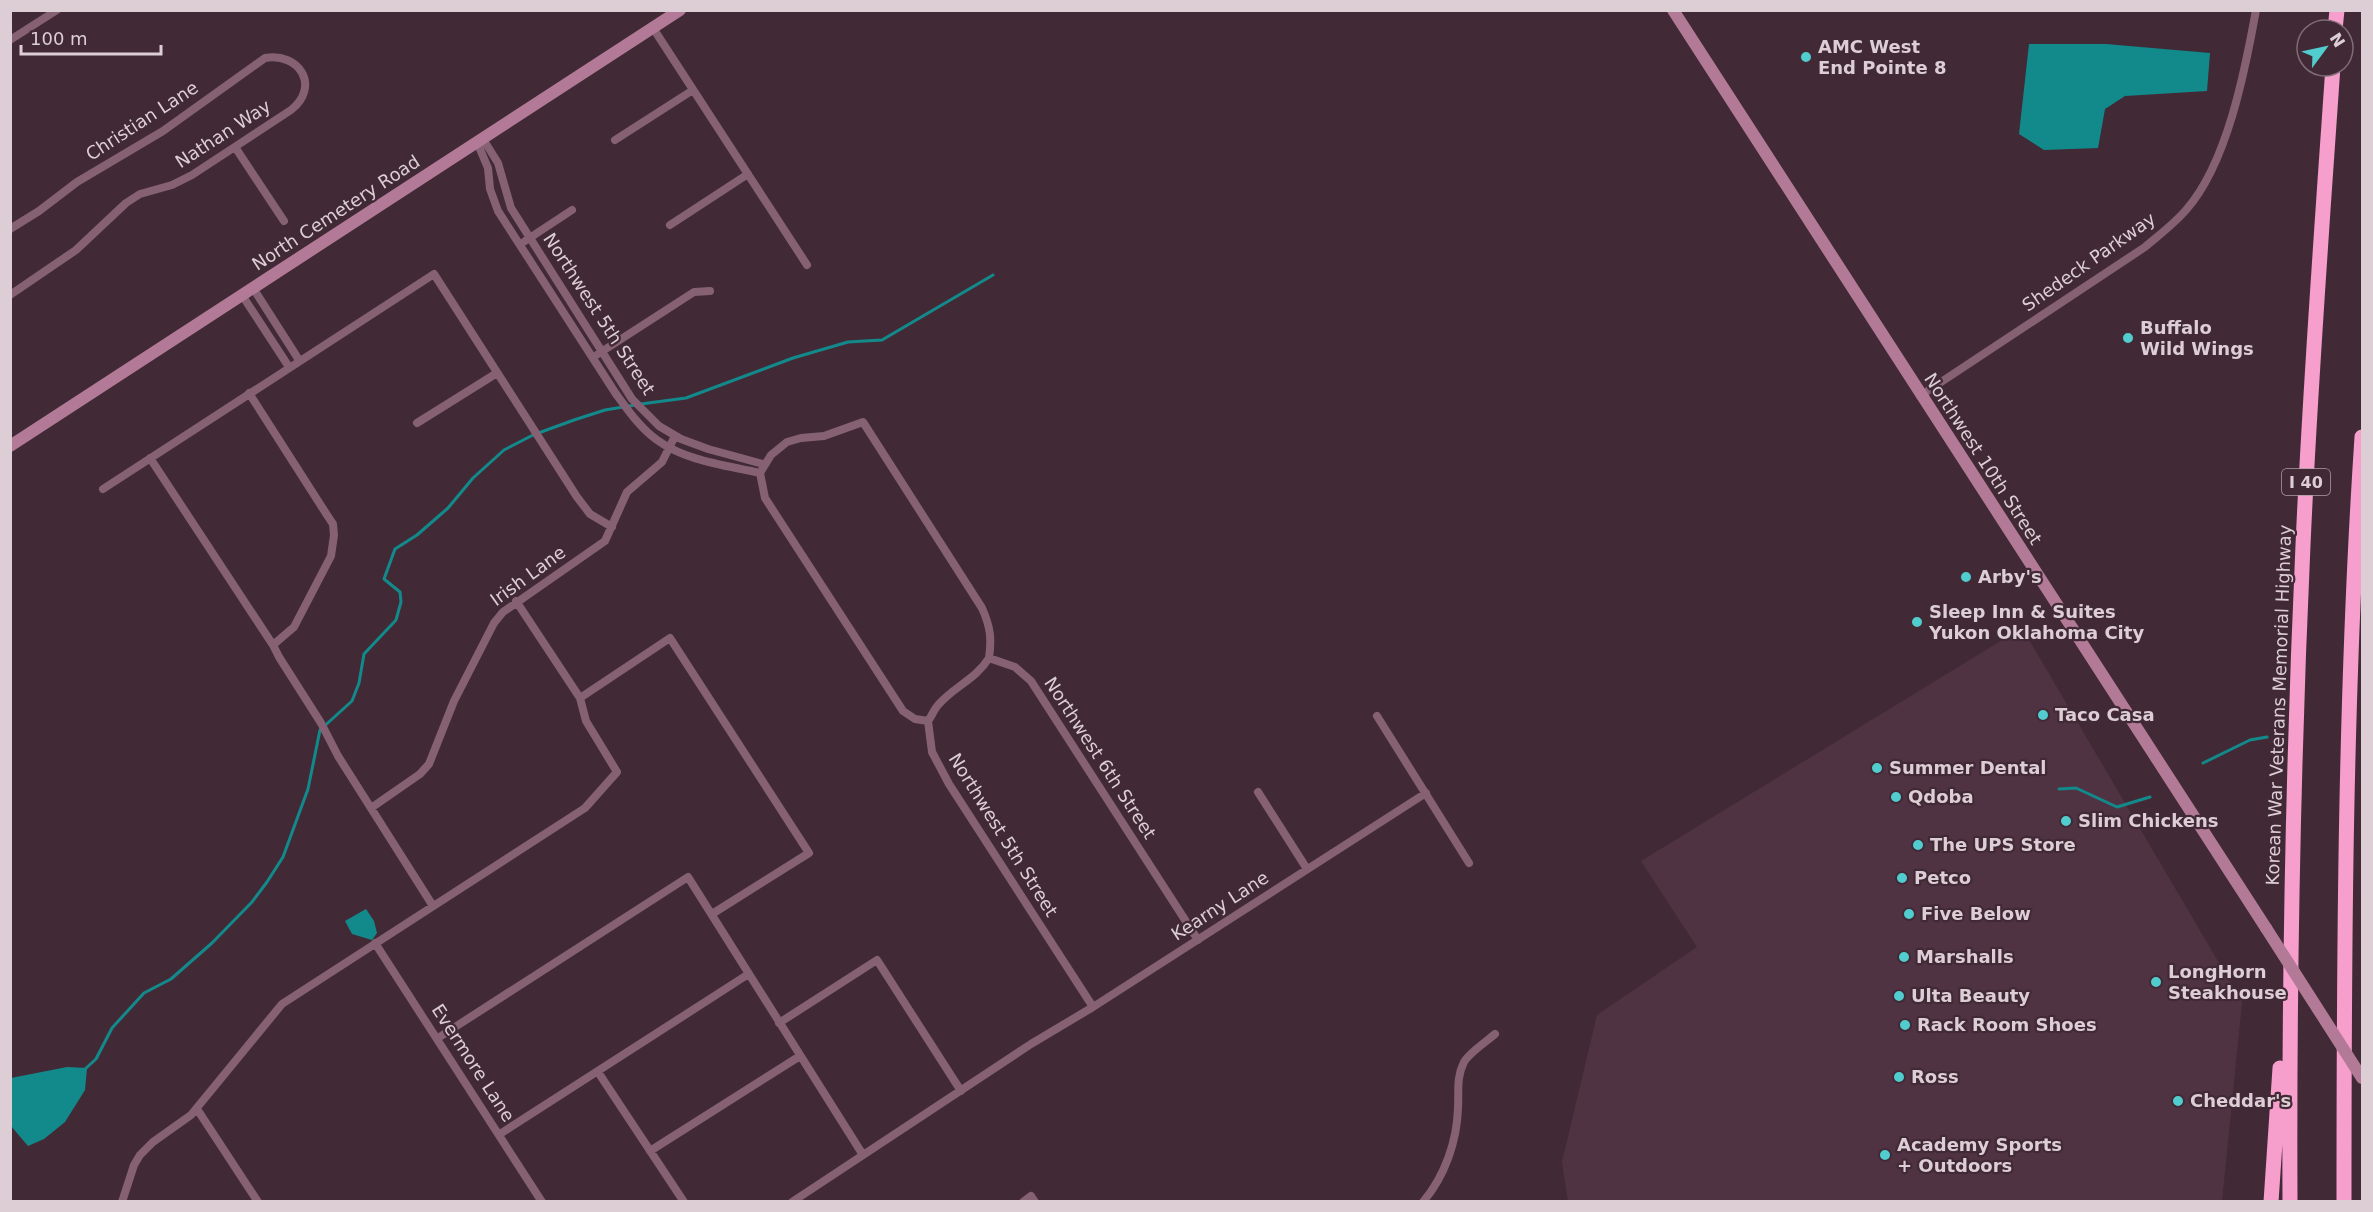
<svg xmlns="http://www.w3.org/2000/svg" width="2373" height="1212" font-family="'DejaVu Sans',sans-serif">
	<rect width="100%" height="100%" fill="#412a36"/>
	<path fill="#503342" d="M2022 628 2242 1002 2222 1201H1568L1562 1162 1597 1015 1697 947 1641 861Z"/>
	<path fill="#128a8c" d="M2029 44H2106L2210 53 2207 91 2125 96 2105 109 2098 148 2044 150 2019 134Z
		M366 909 374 921 377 933 372 940 352 934 345 921Z
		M67 1067 87 1068 85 1090 65 1122 44 1139 28 1146 11 1126V1078Z"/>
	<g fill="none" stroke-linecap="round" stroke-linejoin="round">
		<path stroke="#128a8c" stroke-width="3" d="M641 404 686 398 793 358 848 342 882 340 993 275
			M2203 763 2250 740 2267 737
			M2059 789 2076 788 2117 807 2150 797
			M84 1070 96 1059 112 1028 144 993 171 979 212 943 252 902 267 882 283 857 308 789 320 730 352 701 359 683 364 654 396 620 401 602 400 592 384 579 395 549 417 535 448 508 473 478 504 450 533 435 574 420 605 410 635 405"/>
		<path stroke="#856173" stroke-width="8" d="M653 28 807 265
			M10 40 57 10
			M483 139 498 163 511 208 632 399 659 426 681 439 708 449 763 464
			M615 140 693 90
			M477 142 488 168 490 189 498 211 616 394C628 410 640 428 657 440 686 461 725 465 760 473
			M235 147 284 221
			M670 225 748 174
			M10 229 39 211 77 182 163 131 265 58C299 52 321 86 291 110L192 175 172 185 140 194 126 203 76 250 10 295
			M525 241 572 210
			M253 288 299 360
			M242 295 289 367
			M598 354 694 292 710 291
			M1920 396 2145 247C2159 235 2174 224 2186 210 2227 164 2245 71 2256 10
			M417 423 497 373
			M150 458 273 645 294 627 331 556 334 535 333 524 327 515 249 393
			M103 489 434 274 577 497 590 514 612 527
			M273 645 279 657 321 723 338 756 433 906
			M580 698 670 638 809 853 712 914
			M1377 716 1469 863
			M928 721C932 716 934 709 939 704 955 686 976 679 989 658
			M1258 792 1307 869
			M371 808 420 774 429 764 454 701 494 623 503 612 605 541 627 492 662 462 675 436
			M375 943 542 1202
			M1093 1007 949 784 932 752 928 721 915 719 903 711 765 498 760 473 771 455 787 442 801 438 824 436 863 422 982 608C990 626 992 638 989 658L1015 667 1031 681 1198 940
			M779 1023 877 960 961 1091
			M438 1038 688 877 863 1155
			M598 1072 684 1202
			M197 1109 258 1202
			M500 1134 747 975
			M650 1151 800 1056
			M122 1202 134 1165 140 1155 153 1142 191 1115 282 1004 585 808 617 772 586 721 580 698 516 601
			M792 1202 1031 1044 1093 1007 1426 793
			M1023 1202 1031 1196 1035 1202
			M1423 1202C1445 1176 1457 1141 1458 1108 1459 1091 1456 1078 1464 1062 1470 1052 1486 1042 1495 1034"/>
		<path stroke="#b37a97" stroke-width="12" d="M1673 10 2266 928
			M10 446 680 10"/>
		<path stroke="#f69ecc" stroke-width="15" d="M2335 30 2337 10
			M2271 1202 2280 1068
			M2290 1202C2289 983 2293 764 2303 545 2310 385 2322 226 2333 66
			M2344 1202C2344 947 2345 692 2362 437"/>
		<path stroke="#b37a97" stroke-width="12" d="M2266 928 2362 1078"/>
	</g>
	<g fill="#52cdcf" stroke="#412a36" stroke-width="2">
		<circle cx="1806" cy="57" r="6"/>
		<circle cx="2128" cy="338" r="6"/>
		<circle cx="1966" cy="577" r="6"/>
		<circle cx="1917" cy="622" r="6"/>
		<circle cx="2043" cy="715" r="6"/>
		<circle cx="1877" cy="768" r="6"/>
		<circle cx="1896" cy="797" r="6"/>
		<circle cx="2066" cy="821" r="6"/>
		<circle cx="1918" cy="845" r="6"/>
		<circle cx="1902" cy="878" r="6"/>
		<circle cx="1909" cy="914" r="6"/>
		<circle cx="1904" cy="957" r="6"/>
		<circle cx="2156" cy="982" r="6"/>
		<circle cx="1899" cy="996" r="6"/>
		<circle cx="1905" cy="1025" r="6"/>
		<circle cx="1899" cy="1077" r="6"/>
		<circle cx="2178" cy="1101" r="6"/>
		<circle cx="1885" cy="1155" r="6"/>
	</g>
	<g text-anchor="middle" stroke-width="4.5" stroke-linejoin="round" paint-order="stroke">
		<rect fill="#412a36" stroke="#ae9da5" stroke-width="1.5" x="2282" y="469" width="48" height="26" rx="4.5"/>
		<g font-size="16" font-weight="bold" fill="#ddced5">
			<text x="2306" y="488">I 40</text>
		</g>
		<g font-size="18" font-weight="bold" fill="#ddced5" stroke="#412a36" text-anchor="start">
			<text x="1818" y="53">AMC West<tspan x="1818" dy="21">End Pointe 8</tspan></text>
			<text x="2140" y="334">Buffalo<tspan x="2140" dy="21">Wild Wings</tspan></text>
			<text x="1978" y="583">Arby's</text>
			<text x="1929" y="618">Sleep Inn &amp; Suites<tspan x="1929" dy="21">Yukon Oklahoma City</tspan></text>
			<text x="2055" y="721">Taco Casa</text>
			<text x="1889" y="774">Summer Dental</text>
			<text x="1908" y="803">Qdoba</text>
			<text x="2078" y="827">Slim Chickens</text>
			<text x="1930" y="851">The UPS Store</text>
			<text x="1914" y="884">Petco</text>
			<text x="1921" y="920">Five Below</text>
			<text x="1916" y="963">Marshalls</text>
			<text x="2168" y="978">LongHorn<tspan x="2168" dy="21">Steakhouse</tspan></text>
			<text x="1911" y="1002">Ulta Beauty</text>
			<text x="1917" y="1031">Rack Room Shoes</text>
			<text x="1911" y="1083">Ross</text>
			<text x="2190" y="1107">Cheddar's</text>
			<text x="1897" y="1151">Academy Sports<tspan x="1897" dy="21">+ Outdoors</tspan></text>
		</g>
		<g font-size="18" fill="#ddced5" stroke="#412a36">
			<text transform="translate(142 121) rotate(-33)" y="6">Christian Lane</text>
			<text transform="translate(223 134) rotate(-33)" y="6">Nathan Way</text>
			<text transform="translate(336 213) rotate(-33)" y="6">North Cemetery Road</text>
			<text transform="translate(2089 262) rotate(-35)" y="6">Shedeck Parkway</text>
			<text transform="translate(599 314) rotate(57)" y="6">Northwest 5th Street</text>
			<text transform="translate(1983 459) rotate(57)" y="6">Northwest 10th Street</text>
			<text transform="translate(528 576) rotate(-36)" y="6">Irish Lane</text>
			<text transform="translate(2279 705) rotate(-88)" y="6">Korean War Veterans Memorial Highway</text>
			<text transform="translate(1100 758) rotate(57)" y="6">Northwest 6th Street</text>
			<text transform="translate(1003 835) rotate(58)" y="6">Northwest 5th Street</text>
			<text transform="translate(1220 906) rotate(-33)" y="6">Kearny Lane</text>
			<text transform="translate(473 1063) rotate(57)" y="6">Evermore Lane</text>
		</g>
	</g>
	<rect width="2373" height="1212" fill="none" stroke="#ddced5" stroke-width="24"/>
	<g transform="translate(2325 48) rotate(57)"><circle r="28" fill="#412a36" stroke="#7f6c76" stroke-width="1.5"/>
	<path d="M0-4.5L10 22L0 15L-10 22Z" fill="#52cdcf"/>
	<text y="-9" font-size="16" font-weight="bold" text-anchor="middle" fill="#ddced5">N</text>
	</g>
	<path d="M21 45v9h140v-9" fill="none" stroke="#ddced5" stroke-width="3"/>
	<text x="30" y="45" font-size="18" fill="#ddced5" stroke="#412a36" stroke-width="4.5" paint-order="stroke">100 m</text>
</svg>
